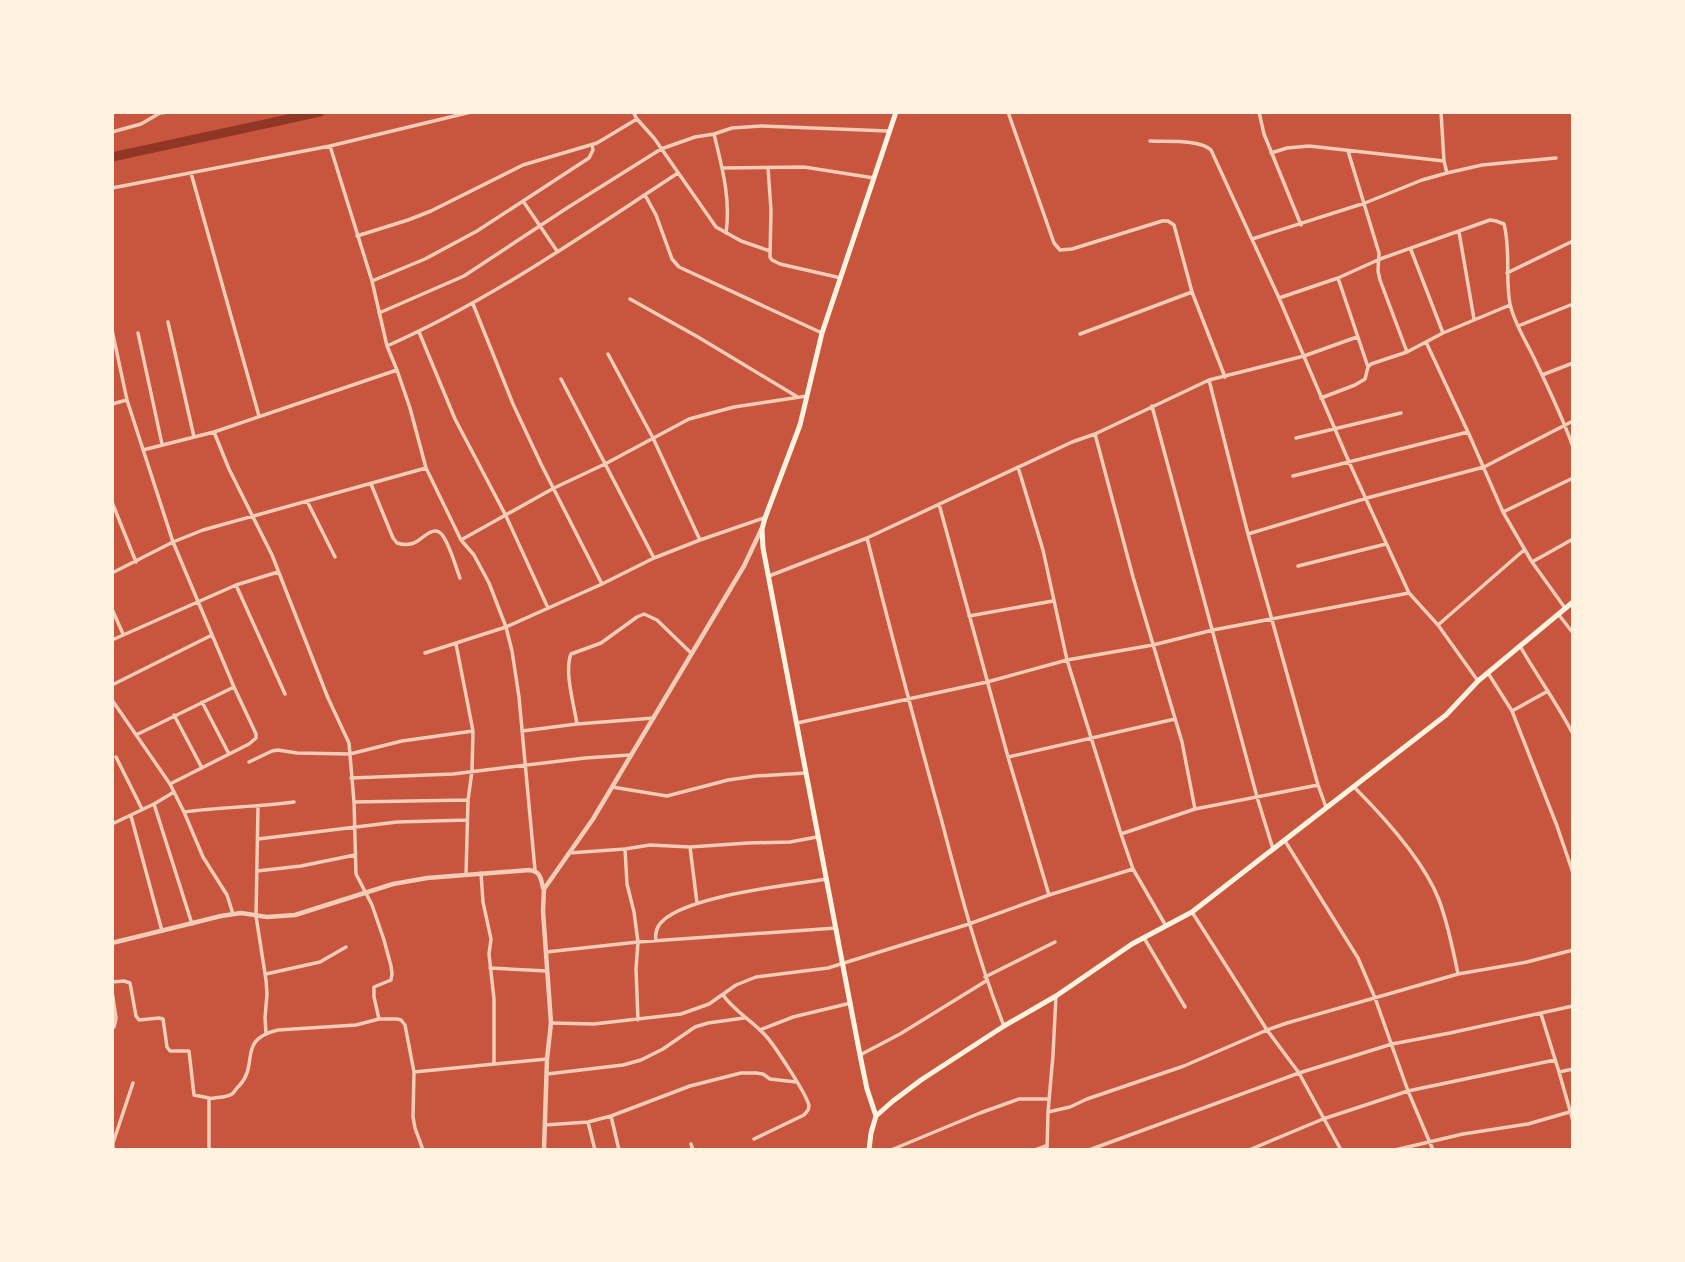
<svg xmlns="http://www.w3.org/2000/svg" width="1685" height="1262" font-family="'PT Sans Narrow',sans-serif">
	<rect width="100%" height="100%" fill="#c8553d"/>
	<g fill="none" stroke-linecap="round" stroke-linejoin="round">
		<path stroke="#8f3625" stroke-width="9" d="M112 157 320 112"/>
		<path stroke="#f1ccb7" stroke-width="3.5" d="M633 112 637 119 654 138 716 227 741 241 770 251
			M1008 112 1054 243 1060 250 1072 249 1162 221H1168L1174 225 1192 292 1225 377
			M1259 112 1264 134 1301 225
			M1441 112 1444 161 1447 173
			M112 132 141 124 160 113 169 112
			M714 134C722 167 731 199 726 233
			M1150 141C1166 142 1200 139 1211 150L1279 298 1349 462 1409 593 1438 625 1478 681
			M330 146 372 281 387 346 397 370 410 408 426 468 461 540 474 555 489 583 506 627 512 651 519 697 535 870
			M1348 151 1379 253 1378 271 1380 280 1407 352 1443 333 1510 305
			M1271 153 1287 148 1309 146 1444 161
			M723 168 804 167 874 178
			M768 168 771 210 770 257 772 260 780 264 841 278
			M191 173 259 416
			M112 188 330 146 471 112
			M645 195 656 215 672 259 679 267 822 333
			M523 201 557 251
			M1459 232 1474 319
			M357 236 408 220 431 211 523 165 597 143 637 119
			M1252 239 1365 203 1422 180 1447 173 1482 165 1556 158
			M1411 250 1443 333
			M1507 273 1573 241
			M1338 278 1368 367
			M372 281 425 259 477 231 589 158 593 150 592 145
			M1279 298 1338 278 1380 259 1490 220 1496 221 1504 224C1511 250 1505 278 1510 304 1514 323 1526 341 1534 358 1548 387 1562 416 1573 447
			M630 299 698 337 796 396
			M473 304 513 404 541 464 602 584
			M379 313 464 276 567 208 661 149 695 137 714 134 732 128 761 126 888 131
			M168 322 194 437
			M1518 326 1573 304
			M112 330 127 400 173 542 234 687 256 734V738L249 744 170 784
			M419 332 455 419 506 516 548 608
			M138 333 162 444
			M1080 334 1192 292
			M1426 342 1468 432 1503 512 1532 562 1565 608
			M387 346C491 300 583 235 678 173
			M608 354 653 438 700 540
			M1542 375 1573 363
			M561 379 654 558
			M1209 380 1248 534 1318 785 1326 807
			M1321 398 1355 385 1365 379 1368 367 1371 364 1407 352
			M112 404 127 400
			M1152 406 1257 797 1273 849
			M214 432 229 469 272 555 328 698 349 743 354 802 356 874 372 905 384 940 391 966 392 974 391 980 374 987V997L379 1019
			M1095 434 1133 577 1182 742 1195 809 1121 834
			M1296 438 1401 413
			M143 450 214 432 397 370
			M1018 467 1043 550 1067 660 1121 834 1133 869 1166 926
			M1293 476 1468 432
			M371 484 393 538 397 543C403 545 408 545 414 543 423 539 434 523 443 536 451 548 455 565 460 578
			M307 501 335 557
			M112 502 136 562
			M939 504 1008 757 1049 895
			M1503 512 1573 478
			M1248 534 1367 498 1484 467 1573 421
			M867 538C891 633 916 728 942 822 960 891 978 960 1004 1026
			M461 540 554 488 605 464 689 419 734 407 807 396
			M1532 562 1573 539
			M1298 566 1386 544
			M112 573 173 542 203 530 426 468
			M769 576 867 538 1072 442 1095 434 1209 380 1304 356 1357 337
			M236 585 285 694
			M112 609 123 634
			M1559 615 1573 633
			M969 616 1053 601
			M1438 625 1524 550
			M112 640 236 585 278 572
			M456 644 473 731 472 771 468 800 466 874
			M1520 646C1537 676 1557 703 1573 734
			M425 653 506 627 602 584 654 558 700 540 764 518
			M1488 673 1512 711 1557 826 1573 873
			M112 685 212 635
			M112 700 170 784 184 812 203 857 227 895 233 914
			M202 702 229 754
			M1512 711 1548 691
			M174 715 202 768
			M797 723 987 682 1067 660 1153 645 1213 630 1409 593
			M577 724C574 705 564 671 571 654L601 643 637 617 644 614 657 620 691 653
			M522 731 577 724 654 718
			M136 735 234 687
			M116 757 142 809
			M1008 757 1175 719
			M249 762 272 751 278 750 297 753 350 754 402 741 473 731
			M351 778 453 774 585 758 630 755
			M612 787 667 796 728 780 756 776 806 773
			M1354 787C1383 816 1424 861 1439 900 1448 924 1453 949 1458 974
			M354 802 467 800
			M154 804 192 924
			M258 807 256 916 266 980 267 994 265 1018 266 1033
			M1195 809 1318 785
			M184 812C221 807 257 807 294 802
			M131 816 162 931
			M112 824 154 804 174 792
			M258 839 397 822 467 820
			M1285 841 1358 958 1375 998 1408 1091 1433 1150
			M690 847 697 903
			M625 849 627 884 634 912 638 942 636 969 638 1020
			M569 853 625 849 650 845 690 847 748 843 790 842 817 837
			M257 871 301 866 355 855
			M481 873 483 902 491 939 489 954 494 999V1064
			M1192 912 1267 1030 1299 1073 1341 1150
			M1144 938 1185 1007
			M656 941C655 936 656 930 659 925 679 896 791 885 827 879
			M546 952 638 942 836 928
			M490 968 547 971
			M266 974 320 962 346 947
			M985 977 1055 942
			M112 982 124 981 130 983 136 1016 139 1020 159 1018 163 1019 167 1047 170 1051H189L194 1095 209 1098
			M112 991 116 1018 114 1027 112 1028
			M723 995C735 1012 753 1021 766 1036 774 1045 808 1096 809 1106 809 1111 807 1111 804 1115L754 1139
			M1541 1014 1559 1072 1573 1121
			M551 1023 594 1024 681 1014 709 1004 736 985 756 977 828 968 969 924 1049 895 1133 869
			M760 1030 793 1017 851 1003
			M860 1055 900 1034 986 981
			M414 1072 547 1059
			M1559 1072 1573 1069
			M547 1074 623 1065 641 1060 663 1049 695 1027 708 1023 744 1018
			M1048 1112 1070 1107 1087 1099 1184 1066 1267 1030 1287 1023 1458 974 1527 962 1573 950
			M611 1116 619 1150
			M588 1122 595 1150
			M545 1125 588 1122 611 1116 690 1086 741 1073H756L763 1074 770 1079 796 1082
			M691 1144 693 1150
			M113 1150V1143L133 1083
			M209 1150V1099C216 1097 226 1098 232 1094 235 1092 236 1088 239 1086 260 1064 236 1040 278 1030L356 1025 379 1019H397L401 1020 405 1025 414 1072 413 1117 415 1128 423 1150
			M891 1150 980 1113 1019 1099H1049
			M1035 1150 1046 1146
			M1047 1150 1048 1112 1053 1055 1056 996
			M1089 1150 1299 1073 1392 1044 1450 1033 1573 1006
			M1249 1150 1323 1119 1408 1091 1555 1060
			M1395 1150 1463 1134 1528 1124 1573 1111"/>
		<path stroke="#f1ccb7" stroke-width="4.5" d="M112 943 221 916 241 913 267 917 295 915 393 884 427 878 529 870C540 871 541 878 543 888
			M544 1150 547 1059 551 1023 543 911 544 889 593 819 744 566 761 530"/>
		<path stroke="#fff3e0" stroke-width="5" d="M876 1116 893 1101 921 1080 1004 1026 1056 996 1132 944 1192 912 1446 715 1478 681 1573 602
			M869 1150 871 1133 876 1116 867 1089 860 1055 763 548 762 529 765 518 800 425 822 333 896 112"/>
	</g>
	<rect width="1685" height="1262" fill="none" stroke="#fff3e0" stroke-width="228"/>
</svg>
